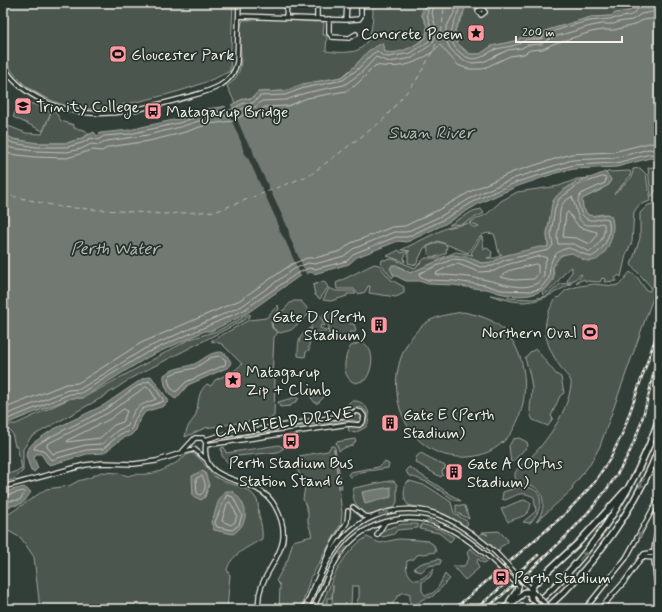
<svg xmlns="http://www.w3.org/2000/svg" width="662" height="612" font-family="Mynerve,sans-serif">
	<rect width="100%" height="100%" fill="#323e38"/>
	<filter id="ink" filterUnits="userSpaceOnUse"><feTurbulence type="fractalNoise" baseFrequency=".025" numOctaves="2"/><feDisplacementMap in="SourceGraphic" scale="8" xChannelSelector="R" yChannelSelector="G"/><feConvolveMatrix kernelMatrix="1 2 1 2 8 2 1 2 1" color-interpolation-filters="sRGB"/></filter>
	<g filter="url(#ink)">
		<path fill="#4c564f" stroke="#a0a49c" d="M5 3H233L230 71C198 88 163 96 127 104 114 106 101 110 88 109 66 108 47 100 29 88 18 80 5 65 3 51 1 38 3 22 3 9Z
			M373 3H425L421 14 427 26 426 37C414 46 401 55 385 52L382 44 360 60 355 66 342 77 303 84 285 91 258 92 251 99 245 98 235 103 227 86C253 68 233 41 243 20L278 19 316 22 322 21 324 23 323 35H327L326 51C334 52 342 53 349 52 373 51 373 21 373 3Z
			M465 3H659V4H636L632 10 611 16 591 17 548 30 539 35 525 36 519 40 492 46 480 54H470L457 43 455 36V30L463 16Z
			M21 99 51 112 54 110 61 121 74 125V128L85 130 89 134 80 139 67 143H37L13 139 3 133V124L26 133 42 134 51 112 43 131 13 117Z
			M652 167 659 169V186L651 197 648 168Z
			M640 168 646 174 650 201 639 205 634 212 632 242 626 255 621 277 619 275 615 278 617 281 604 282 605 279 602 278 600 282 585 281 584 279 576 283 582 275 581 274 574 280 567 283 568 277 572 272V267C563 269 558 288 543 295L542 292 548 287 554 277 553 266 559 257 569 252 575 254 609 215C602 212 595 217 588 215L583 208 582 199 601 190 607 172 630 171 631 175 614 194 632 177 633 169Z
			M589 178 576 181 559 194 553 201 547 233 548 247 503 256 493 262 481 263 466 256 447 257 410 273 399 266 392 273 394 275 392 278 381 264 382 260 393 259 415 268 425 258H441L456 252 473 255 471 253 482 236 484 249 487 248 492 252 491 257 487 258H496L502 254H499C497 247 497 241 494 234 478 230 477 244 468 253L438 241 424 248 416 265 408 263V252L404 257 405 262 387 256 399 250 401 253 410 251 401 250 446 228 470 223 471 226 476 228 477 227H479L470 222 487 214 501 201 517 192 559 186 577 179Z
			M659 203V281L653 288 654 295 600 446 591 463 572 487 573 489 536 522C544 512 548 494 533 486 529 484 522 485 518 482 515 479 515 477 515 473 518 466 527 461 532 456 550 437 568 410 571 385 572 379 567 376 564 372 545 346 537 325 557 297L558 298 566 290 579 286 594 284 614 286 620 284 630 272 637 277 646 290 650 291 651 287 631 265 640 238V213L648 205Z
			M481 209 484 213 462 224 449 225 473 211Z
			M438 242 445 244 447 246 446 253 440 256 430 257 427 247Z
			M374 264 379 265 390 279 404 287V293L396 297 369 293 370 286H368L365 292 358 294 354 289H337L336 283Z
			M324 281 328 287 320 299 315 295 313 285Z
			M572 283C539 302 528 308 490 295L508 298 533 299 547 296 560 284Z
			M329 288 336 291H354L356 294H347V296L331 301 323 300Z
			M294 301H301L307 308 308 315 291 330 280 333 273 328 272 323 277 313 284 310 290 303Z
			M278 305 279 309 271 322 272 328 278 333 274 337 272 378 275 379 274 416 271 418 205 428 185 437C187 423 192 424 196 414 199 403 197 392 207 384L211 386 215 380 233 372 242 364 222 344 211 341 249 320 266 318Z
			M337 312C339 317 348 325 354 324L356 330 355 332H350L344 339H341L336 334H328L329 327 323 316 324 313Z
			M463 312C473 314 482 316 492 321 528 342 533 397 513 430 504 445 487 456 468 457 397 462 373 368 423 325 434 316 449 314 463 312Z
			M250 314V317L133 377 103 397 31 437 23 449V471L13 480 3 482V476L22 469 17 446H15L12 433 7 428 10 424H16L71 398H83L190 339 217 331Z
			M320 315 325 326 321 325 320 328 326 330V332L312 333 311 326 315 316Z
			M310 328 309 350 306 352 305 357 298 356C298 344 298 335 310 328Z
			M362 342C376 349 373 370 365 380L356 383C340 379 344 355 351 346Z
			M536 349 556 374 561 377 564 393 560 396 551 416 553 418 548 426 533 420C527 410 532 401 532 389 531 378 528 368 525 358L530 352Z
			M308 393 325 394V396L318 403H315Z
			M296 397 299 399 290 406 280 407 278 402Z
			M351 401C366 399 374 415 366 427L355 433 349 431 348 426 363 425C370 419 368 410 360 407L348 410 347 405Z
			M357 414 362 416 359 422 351 420 290 430V428L351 418Z
			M275 430 278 431 222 440 224 438Z
			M519 438 527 442 528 446 511 463 509 446 513 439Z
			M355 439 356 441 352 446 344 448 339 451 336 442Z
			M279 445 284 448 278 452 237 456 232 459 229 464 222 456 221 448 224 447 226 453Z
			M331 446H334L335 448 342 488H340L334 449 342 513 341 524 310 579 301 609H279L280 585 276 581 288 559 293 541 312 536 308 522V512L303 499 305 487 298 471 299 456 328 451Z
			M190 453C201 455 206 469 214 476 226 485 250 485 257 500 259 504 258 511 259 515 261 524 263 531 262 539 250 546 230 555 227 570L230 575 227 609H40L34 557 21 538 3 528V518L46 489 69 486 78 481 89 478 101 472 119 473 128 476C135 473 139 475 147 474 164 473 177 462 190 453Z
			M421 453 445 466 446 469H443L442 472 443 475 441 477 437 475 415 462 417 456Z
			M385 462 389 464 388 468 361 472 351 477 348 475 350 472 378 467Z
			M409 467 461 501 454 500 429 483 408 475 406 470Z
			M389 481H394L397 485V502L394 507 369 516C359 513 350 498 354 488Z
			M410 481 427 486 451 502 454 513 468 522 466 527 437 512 408 505C403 499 403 488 407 482Z
			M519 487C547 485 544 509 530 523L523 522 536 511 534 497C519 490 517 496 505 500L502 499 503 492Z
			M524 500 531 503C529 519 518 516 508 522L501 509C509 506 515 502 524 500Z
			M456 505 465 506 469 519 456 512Z
			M403 524H418V528L397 530 394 534 383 537 379 534 386 529Z
			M421 524 439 529 454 537 450 542 439 533 420 529Z
			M499 531 508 540 507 543 500 547 499 552 479 536 483 533 488 535 482 532H484Z
			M367 537 380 543 398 539 419 540 428 541 434 545 436 552 417 555 414 559 407 561C406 567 406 571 410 576 418 587 428 572 434 569L430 577 422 582V591L425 595C437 595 440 583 445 574L450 579 432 597 423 599 413 607 410 606V594C399 588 394 602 390 609H366L360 606H355L359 597V586H352L351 605 332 604 333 585 332 598H327V604L323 606 360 607V609H320C331 583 341 552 367 537Z
			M470 548 487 562 483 563 478 559 477 563 479 568 465 580 453 566H464L469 559 467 552Z
			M438 559 441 560 440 564 428 566 421 572 417 571 414 568C420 562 429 562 438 559Z"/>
		<path fill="#727972" stroke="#a6a9a1" d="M427 3H465V9L455 30V36L457 43 466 52 470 54H480L492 46 519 40V38L539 35 548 30 591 17 611 16 615 13 629 11 636 4H659V160L650 158 617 167 574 169 556 173 518 186 480 203 445 224 407 242 398 241 357 257 349 264 314 274 311 272 298 277 246 314 211 331H205L148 357 82 398H71L3 425V133L13 139 37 143H67L80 139 94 132 97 136 100 133 129 130 146 126 178 119 205 109 229 106 245 98 251 99 258 92 285 91 303 84 342 77 355 66 368 51 382 43 385 52C401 55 414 46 426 38L427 26 422 15Z
			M605 172 611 179 609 185 582 199 583 208 588 215 595 216 607 214 611 216C618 230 606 263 589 261 583 261 577 255 572 253L561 255 553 266V280C540 298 520 298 499 293 492 291 487 288 480 289L453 285 428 284 419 281H406L394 275 390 269 392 265H396L410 273 452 255 466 256 481 263 493 262 503 256 539 247H548C549 242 547 239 547 235 548 226 550 219 551 210 552 186 588 180 605 172Z
			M221 352 226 354 231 362 229 367 188 385 176 399C168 396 163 384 164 375 174 367 184 368 194 364 205 359 209 352 221 352Z
			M151 376 169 401 164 406 145 412 139 421 136 430 130 436 123 438 104 453 87 454 50 465 47 463 41 454H36L34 458 38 468 34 472 31 471 26 455 27 450 33 443 52 430 104 405 142 379Z
			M201 471 205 472 209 485 205 497 201 500 193 496 192 476Z
			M24 487 31 492C28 496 26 501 22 503 16 507 9 504 3 510V492Z
			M391 487V497L365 504 362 492Z
			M226 491H232C248 504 251 522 233 534L214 530 211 522C217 512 216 498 226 491Z"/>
		<path fill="#323e38" d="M230 103 246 140 252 148 255 158 288 228 290 238 307 276 302 278 285 240 280 232 277 221 249 160 244 153 241 142 225 105Z"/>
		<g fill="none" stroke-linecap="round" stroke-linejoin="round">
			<path stroke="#c0c1b9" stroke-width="1" d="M456 3 455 11 446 28V39L449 47 456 55 464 61 473 63 483 62 508 50 522 48 527 45 541 44 551 38 591 26 602 24H614L618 22 632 20 641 14 652 12 656 8V3
				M461 3C457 22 440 38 463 55 477 64 483 55 494 50 501 47 514 47 520 43 522 42 523 41 525 40 530 38 536 40 540 39 543 38 545 35 548 34 560 28 577 24 589 21 599 20 627 18 633 14 636 12 637 9 640 7L649 8 651 3
				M3 138 13 143 36 147H67L82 143 91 138 98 140 104 136 130 134 147 130 179 123 207 113 230 110 244 103H253L260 96 285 95 304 88 343 80 358 69 371 55 377 51 383 56 388 57 411 53 429 41 432 32 427 14 430 3
				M3 143 11 148 35 151 67 152 81 149 91 144 99 145 107 141 148 135 180 127 208 118 231 115 244 108 255 107 262 101 286 100 305 93 344 85 361 73 376 57 389 62 412 58 432 44 437 33 432 13 435 3
				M3 151 10 154 34 157 67 158 92 150 102 151 109 147 149 141 182 133 209 124 233 121 245 114 257 113 265 107 288 106 307 98 346 91 356 85 376 65C400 70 422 63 440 45L458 65 468 69H482L510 56 524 54 530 50 543 49 553 44 591 32 603 30H614L634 25 643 20 652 19 659 14
				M602 177 606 178 605 183 581 194 578 200C579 209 582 222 595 220 600 219 603 217 608 219 613 233 604 251 591 257L569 248C551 251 550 263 549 278L540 289 531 291 501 290 485 285 454 281 428 280 419 276 420 273 453 259 464 260 480 267 493 266 505 260 549 250 553 245 551 234 555 208 559 199 578 185Z
				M572 197C579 211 574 232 602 223L604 224C606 236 599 245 590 252L574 244H558C556 236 558 233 559 225 560 213 558 202 572 197Z
				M568 212 579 227 597 232 596 237 590 244 576 238 563 237 566 214Z
				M541 256 547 258 544 265V276C532 295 505 284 487 280 473 277 452 275 437 275L436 273 451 265 458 264 479 272 494 271 506 265Z
				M536 264 538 265V274L534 279 514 280 500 277 508 271Z
				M220 356 226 360 225 365 186 382 176 392 171 388 168 380 170 375 177 372 195 368 210 358Z
				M149 381 154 386 164 401 142 409 135 419 132 428 128 432 120 434 103 449 86 450 51 460 43 450 34 449 35 446C58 431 84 422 107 408 121 399 133 386 149 381Z
				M146 387 150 389 156 399C137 407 135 405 128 426L118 430 102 444 85 445 53 454 47 447V444L108 413Z
				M3 409 66 384 78 383 141 343 240 300 292 264 307 258H315L341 251 351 243 392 227 405 226 438 210 473 190 513 172 571 154 613 152 649 143 659 144
				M124 409 127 411 123 422 114 425 100 438 67 442 68 440 110 419Z
				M3 416 68 390 80 389 144 349 242 306 294 269 308 263 315 264 344 256 353 249 394 232H406L441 216 476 195 515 178 572 160 614 158 649 149 659 151
				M3 421 70 394 81 393 146 353 244 310 296 274 309 268 315 269 347 261 355 253 396 237H407L443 220 478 199 517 182 573 165 616 163 650 154 659 156
				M202 476C206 482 207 491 200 495L197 493 196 479Z
				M227 495 233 497 242 515 239 525 232 530 217 527 215 523Z
				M3 496 23 491 25 492 20 500 8 501 3 504
				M230 502 237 515 235 522 231 525 222 521 227 504Z"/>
			<path stroke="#babbb3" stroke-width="1" stroke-dasharray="5 4" stroke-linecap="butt" d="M3 194 60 207 164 214 217 211 310 175 382 121 416 81 434 49 442 28 444 7 443 3"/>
			<defs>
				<path id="minor" d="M482 8 478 11 481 15 485 12 482 8V3
					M239 16 346 20 347 3
					M286 18 287 3
					M317 19V3
					M329 19V33L332 37 349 38 356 34
					M346 20 359 19 361 16V3
					M3 65C11 80 23 90 38 98 84 124 132 112 180 99 203 92 232 89 237 62L239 3
					M205 440 218 436 348 415 356 411 361 412 364 416 363 422 359 425 349 424 206 445
					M183 451 195 438H203L206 443C200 479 236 477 257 489 265 493 272 500 276 508 301 554 253 570 259 609
					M3 487 85 465 103 463 134 464 156 461 194 449 206 459
					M353 507 364 516 370 517
					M659 529C650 548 655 574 659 594
					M377 535 385 522
					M641 557 655 558
					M523 581 532 590
					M305 608 331 548 347 522 348 511
					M306 609C316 586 325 560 341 541 366 511 409 501 444 517 463 526 479 539 495 552
					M313 609C322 589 330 567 344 549 367 520 410 510 443 526 460 533 475 545 489 557
					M585 609 626 558 659 498
					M600 609 625 581 644 554 654 552"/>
				<path id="highway" d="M526 578 539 579
					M531 598 530 592 534 584 579 542 625 491
					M510 601 517 591 518 585
					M504 609 525 592 533 593
					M530 609C589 559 634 492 659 419
					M546 609C593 567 637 506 659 448"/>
			</defs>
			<use href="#minor" stroke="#f4f1e8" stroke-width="6"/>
			<use href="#highway" stroke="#f4f1e8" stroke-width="8"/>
			<use href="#minor" stroke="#26332d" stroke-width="3.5"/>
			<use href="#highway" stroke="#26332d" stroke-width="5"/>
			<defs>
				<path id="rail" d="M454 609 564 515 594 483 611 457 623 432 659 328
					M476 609 538 555
					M486 609C536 566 602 510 630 451 645 419 651 383 659 349"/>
			</defs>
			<use href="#rail" stroke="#f4f1e8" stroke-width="2.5"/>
			<use href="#rail" stroke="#26332d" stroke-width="1" stroke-dasharray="3" stroke-linecap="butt"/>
			<defs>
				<path id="minor-bridge" d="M495 552 523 581
					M489 557 519 586
					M536 594 550 609
					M532 599 542 609"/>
				<path id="highway-bridge" d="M517 575 526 578"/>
			</defs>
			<use href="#minor-bridge" stroke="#f4f1e8" stroke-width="6" stroke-linecap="butt"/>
			<use href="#highway-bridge" stroke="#f4f1e8" stroke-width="8" stroke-linecap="butt"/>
			<use href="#minor-bridge" stroke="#26332d" stroke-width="3.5"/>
			<use href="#highway-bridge" stroke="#26332d" stroke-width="5"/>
		</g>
		<defs><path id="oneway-solid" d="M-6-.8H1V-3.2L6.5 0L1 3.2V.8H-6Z"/></defs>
		<g fill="#6e766e">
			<use href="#oneway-solid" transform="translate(642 483) rotate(117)"/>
			<use href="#oneway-solid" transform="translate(384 513) rotate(-16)"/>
			<use href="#oneway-solid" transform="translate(432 522) rotate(-164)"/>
			<use href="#oneway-solid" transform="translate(641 533) rotate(120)"/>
			<use href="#oneway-solid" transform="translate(343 551) rotate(128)"/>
			<use href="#oneway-solid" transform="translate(583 556) rotate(-50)"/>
		</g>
	</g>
	<defs>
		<symbol id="sight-square" viewBox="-11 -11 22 22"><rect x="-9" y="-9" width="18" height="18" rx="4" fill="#ff9aa2" stroke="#26332d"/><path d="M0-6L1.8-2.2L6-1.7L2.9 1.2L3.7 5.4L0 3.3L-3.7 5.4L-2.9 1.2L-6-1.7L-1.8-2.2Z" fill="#111"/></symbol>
		<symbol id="stadium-square" viewBox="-11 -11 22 22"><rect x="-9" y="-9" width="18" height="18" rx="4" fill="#ff9aa2" stroke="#26332d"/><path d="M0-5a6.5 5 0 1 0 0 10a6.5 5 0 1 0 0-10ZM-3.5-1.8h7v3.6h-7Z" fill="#111"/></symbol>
		<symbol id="school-square" viewBox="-11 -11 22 22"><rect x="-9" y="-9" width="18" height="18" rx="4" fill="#ff9aa2" stroke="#26332d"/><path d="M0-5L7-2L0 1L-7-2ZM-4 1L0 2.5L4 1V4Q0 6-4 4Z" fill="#111"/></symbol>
		<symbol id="bus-square" viewBox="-11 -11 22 22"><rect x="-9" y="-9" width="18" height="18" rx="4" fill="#ff9aa2" stroke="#26332d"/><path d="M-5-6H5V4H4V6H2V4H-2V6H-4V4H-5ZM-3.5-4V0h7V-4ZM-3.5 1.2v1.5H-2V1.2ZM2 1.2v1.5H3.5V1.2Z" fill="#111"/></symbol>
		<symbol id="building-square" viewBox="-11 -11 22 22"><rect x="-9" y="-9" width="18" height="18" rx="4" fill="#ff9aa2" stroke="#26332d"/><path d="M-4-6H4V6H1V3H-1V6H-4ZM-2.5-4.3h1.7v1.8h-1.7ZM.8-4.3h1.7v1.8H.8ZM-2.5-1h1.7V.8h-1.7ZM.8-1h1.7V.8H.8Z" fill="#111"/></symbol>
		<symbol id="station-square" viewBox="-11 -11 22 22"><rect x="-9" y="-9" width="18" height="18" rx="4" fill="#ff9aa2" stroke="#26332d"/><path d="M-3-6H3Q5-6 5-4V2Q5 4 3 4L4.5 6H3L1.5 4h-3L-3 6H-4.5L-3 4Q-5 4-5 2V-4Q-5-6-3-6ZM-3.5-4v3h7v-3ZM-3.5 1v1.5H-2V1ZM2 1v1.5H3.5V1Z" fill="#111"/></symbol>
	</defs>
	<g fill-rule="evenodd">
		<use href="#sight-square" x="466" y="23" width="20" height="20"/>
		<use href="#stadium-square" x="108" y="44" width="20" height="20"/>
		<use href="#school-square" x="13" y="96" width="20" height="20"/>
		<use href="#bus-square" x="143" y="101" width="20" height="20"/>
		<use href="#building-square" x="369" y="315" width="20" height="20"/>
		<use href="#stadium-square" x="580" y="322" width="20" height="20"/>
		<use href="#sight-square" x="223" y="370" width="20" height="20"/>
		<use href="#building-square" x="380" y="413" width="20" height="20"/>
		<use href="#bus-square" x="281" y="431" width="20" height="20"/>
		<use href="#building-square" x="444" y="462" width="20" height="20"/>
		<use href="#station-square" x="491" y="567" width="20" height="20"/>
	</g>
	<g text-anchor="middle" stroke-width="3.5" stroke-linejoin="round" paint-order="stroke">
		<g font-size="16" fill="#f4f1e8" stroke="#26332d" text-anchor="start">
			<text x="463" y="39" text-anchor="end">Concrete Poem</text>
			<text x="131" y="60">Gloucester Park</text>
			<text x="36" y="112">Trinity College</text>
			<text x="166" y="117">Matagarup Bridge</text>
			<text x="366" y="322" text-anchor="end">Gate D (Perth<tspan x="366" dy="18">Stadium)</tspan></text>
			<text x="577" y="338" text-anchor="end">Northern Oval</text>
			<text x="246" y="377">Matagarup<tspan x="246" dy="18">Zip + Climb</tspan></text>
			<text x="403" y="420">Gate E (Perth<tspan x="403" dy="18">Stadium)</tspan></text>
			<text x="291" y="468" text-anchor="middle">Perth Stadium Bus<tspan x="291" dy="18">Station Stand 6</tspan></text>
			<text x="467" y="469">Gate A (Optus<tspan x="467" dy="18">Stadium)</tspan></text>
			<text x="514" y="583">Perth Stadium</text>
		</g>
		<g font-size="16" fill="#f4f1e8" stroke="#26332d">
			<text transform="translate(284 421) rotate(-8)" y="6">CAMFIELD DRIVE</text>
		</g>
		<g font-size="17" font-style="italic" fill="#babbb3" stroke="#26332d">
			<text x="431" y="138">Swan River</text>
			<text x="115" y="254">Perth Water</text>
		</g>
	</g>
	<rect width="662" height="612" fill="none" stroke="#26332d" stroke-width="16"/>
	<rect x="8" y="8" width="646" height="596" fill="none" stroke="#f4f1e8" stroke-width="1.5" filter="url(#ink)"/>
	<path d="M516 36v6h106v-6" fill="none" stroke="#f4f1e8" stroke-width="2"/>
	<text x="522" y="36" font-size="12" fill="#f4f1e8" stroke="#26332d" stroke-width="3" paint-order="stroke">200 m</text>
</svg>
